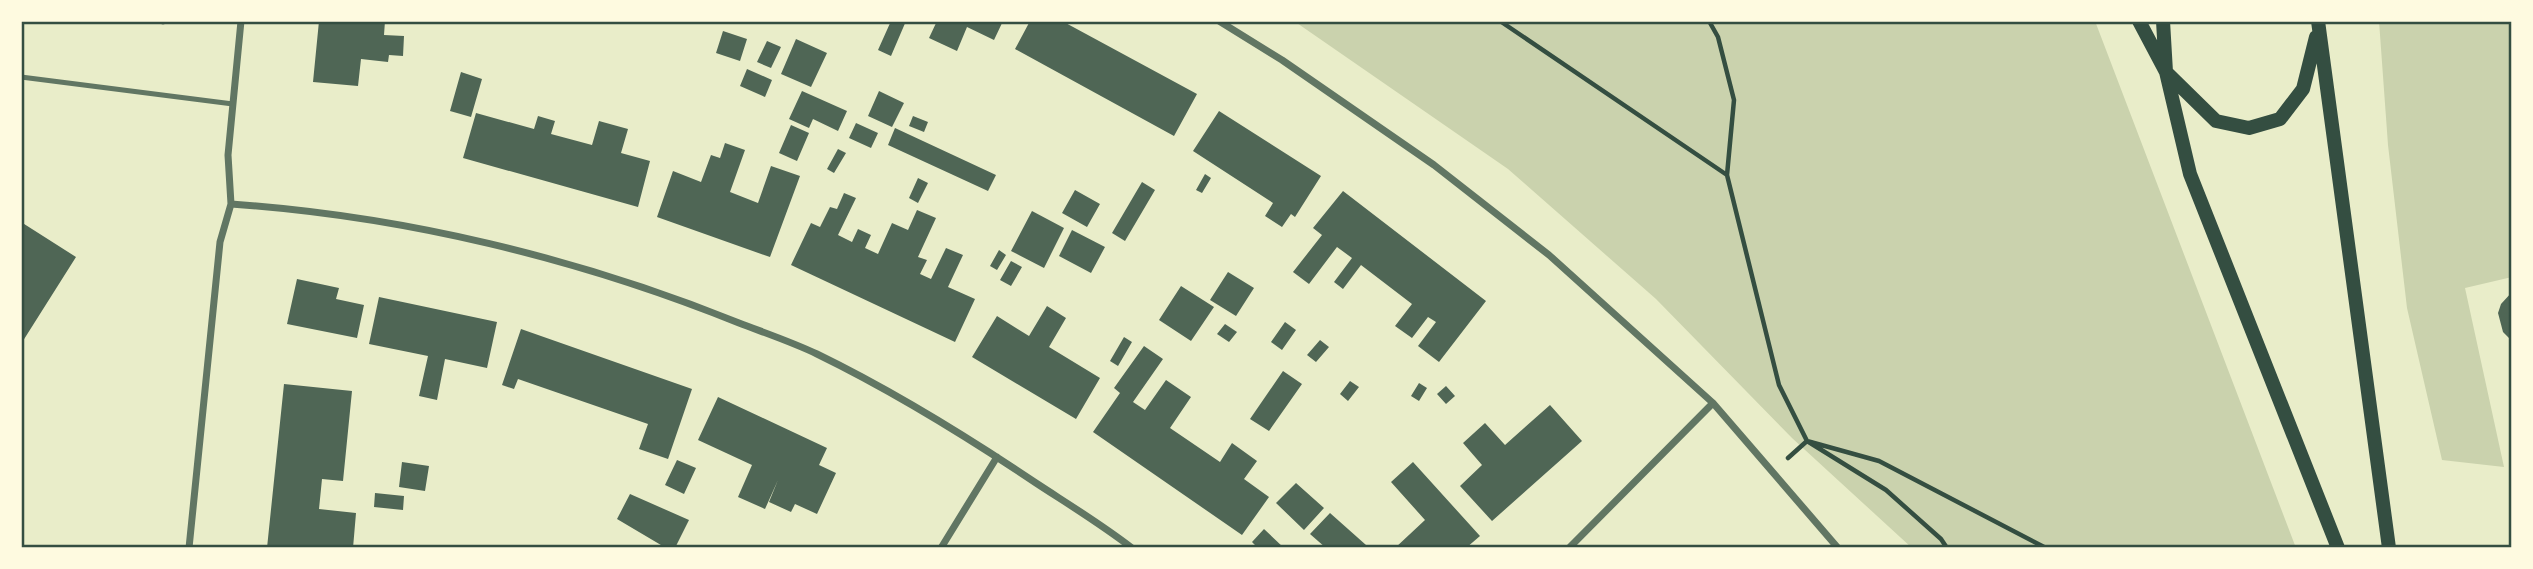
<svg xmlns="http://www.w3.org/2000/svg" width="2533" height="569" font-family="'Archivo Narrow',sans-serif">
	<rect width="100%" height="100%" fill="#e9edc9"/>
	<path fill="#cad2ad" d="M1294 21H2095L2296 548H1912L1792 438 1656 299 1508 169Z
		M2379 21H2512V277L2465 288 2504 467 2442 460 2407 308 2388 145Z"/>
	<path fill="#4f6655" d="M319 21H385L384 35 404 36 403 56 389 55 388 62 361 59 358 86 313 82Z
		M891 21H906L891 56 878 50Z
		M937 21H1003L994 40 967 27 957 51 929 38Z
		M1030 21H1062L1197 94 1174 136 1015 49Z
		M723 31 747 39 740 61 716 53Z
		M796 39 827 53 811 87 781 74Z
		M767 41 781 47 771 68 757 62Z
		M747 69 772 80 765 97 740 86Z
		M461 72 482 79 471 117 450 111Z
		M802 91 847 111 838 131 813 119 809 128 789 119Z
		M879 91 904 103 892 127 868 116Z
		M1219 111 1321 176 1295 217 1291 214 1282 227 1265 216 1273 203 1193 151Z
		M476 113 534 129 538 116 555 121 551 134 592 145 599 121 628 129 621 153 650 161 638 207 463 158Z
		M913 116 928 122 924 132 909 126Z
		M856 123 878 133 871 148 849 138Z
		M791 125 809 133 797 161 779 153Z
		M895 128 996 175 988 191 888 145Z
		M725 143 745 150 730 192 758 203 771 166 800 176 770 257 657 217 673 171 701 182 711 155 720 158Z
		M838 149 846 153 834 173 827 169Z
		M1205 174 1211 178 1202 193 1196 190Z
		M918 178 928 183 918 203 909 198Z
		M1142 182 1155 190 1125 241 1112 233Z
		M1075 190 1100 204 1087 227 1062 213Z
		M1343 191 1486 301 1439 362 1418 346 1436 322 1428 317 1412 338 1395 326 1412 304 1361 265 1343 289 1334 282 1352 258 1337 247 1309 284 1293 272 1322 235 1313 228Z
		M844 193 856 198 838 235 852 242 858 229 871 235 865 248 878 254 892 223 908 230 917 210 936 218 918 257 927 260 920 274 931 279 946 248 963 255 948 287 975 299 955 342 791 265 811 223 820 227 830 207 837 209Z
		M1032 211 1064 228 1044 268 1011 251Z
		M21 222 76 257 21 344Z
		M1072 230 1105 247 1091 273 1059 256Z
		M999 250 1006 255 997 270 990 266Z
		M1011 261 1022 267 1011 286 1000 280Z
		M1228 272 1254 288 1236 316 1210 300Z
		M297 279 339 288 336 299 364 305 357 338 287 324Z
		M1181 286 1214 307 1191 341 1159 320Z
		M2512 292V341L2503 332 2498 313 2501 304Z
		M379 297 497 322 487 368 445 359 437 400 419 396 428 356 369 344Z
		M1047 306 1066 318 1049 347 1100 378 1076 419 972 357 997 316 1029 336Z
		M1285 322 1296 330 1282 350 1271 342Z
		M1225 324 1237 332 1229 342 1217 334Z
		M521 329 692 389 668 459 639 449 648 424 518 379 514 389 502 385Z
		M1124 337 1132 342 1118 366 1110 361Z
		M1320 340 1329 347 1316 362 1307 355Z
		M1144 346 1163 359 1133 402 1145 410 1166 380 1191 397 1170 428 1220 462 1232 443 1257 461 1244 479 1269 497 1242 535 1093 432 1120 393 1114 388Z
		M1283 371 1302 384 1269 431 1250 419Z
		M1350 381 1359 387 1348 401 1340 394Z
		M1419 383 1427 388 1419 401 1411 396Z
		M284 384 352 391 343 481 322 479 319 509 356 513 353 548H267Z
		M1446 386 1455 396 1446 404 1437 394Z
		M718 397 827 448 819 465 836 473 817 514 795 504 791 512 769 502 778 480 765 509 738 497 752 465 698 440Z
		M1550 405 1582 441 1492 521 1460 486 1482 465 1463 443 1485 423 1505 445Z
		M677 460 696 468 684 494 665 485Z
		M402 462 429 466 425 491 399 487Z
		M1413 462 1480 536 1466 548H1395L1425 520 1391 482Z
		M1296 483 1324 508 1304 530 1276 503Z
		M375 493 404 496 403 510 374 507Z
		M630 494 689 520 675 548H666L617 519Z
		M1330 513 1366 545 1363 548H1326L1310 534Z
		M1264 529 1284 548H1258L1252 542Z"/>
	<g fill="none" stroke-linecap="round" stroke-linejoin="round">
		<path stroke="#344e41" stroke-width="4.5" d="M1500 21 1727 175 1779 385 1807 441 1879 461 2046 548
			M1709 21 1718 37 1734 100 1727 175
			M1788 458 1807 441 1886 490 1941 539 1947 548"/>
		<path stroke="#617663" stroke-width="5" d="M163 22V21
			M21 77 233 104"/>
		<path stroke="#617663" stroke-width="7" d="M1219 21 1282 60 1434 165 1549 255 1713 403 1838 548
			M231 204C404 216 578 258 739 323 765 333 792 342 817 354 893 391 966 436 1036 483 1068 504 1101 524 1132 548
			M189 548 220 242 231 204 228 155 241 21
			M941 548 997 457
			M1569 548 1713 403"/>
		<path stroke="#344e41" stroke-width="14" d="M2139 21 2166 72 2216 121 2249 128 2280 119 2303 89 2316 37
			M2163 21 2166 72 2190 174 2338 548
			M2318 21 2389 548"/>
	</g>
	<rect width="2533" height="569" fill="none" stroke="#fefae0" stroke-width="46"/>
	<rect x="23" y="23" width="2487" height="523" fill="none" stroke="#344e41" stroke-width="2.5"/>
</svg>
